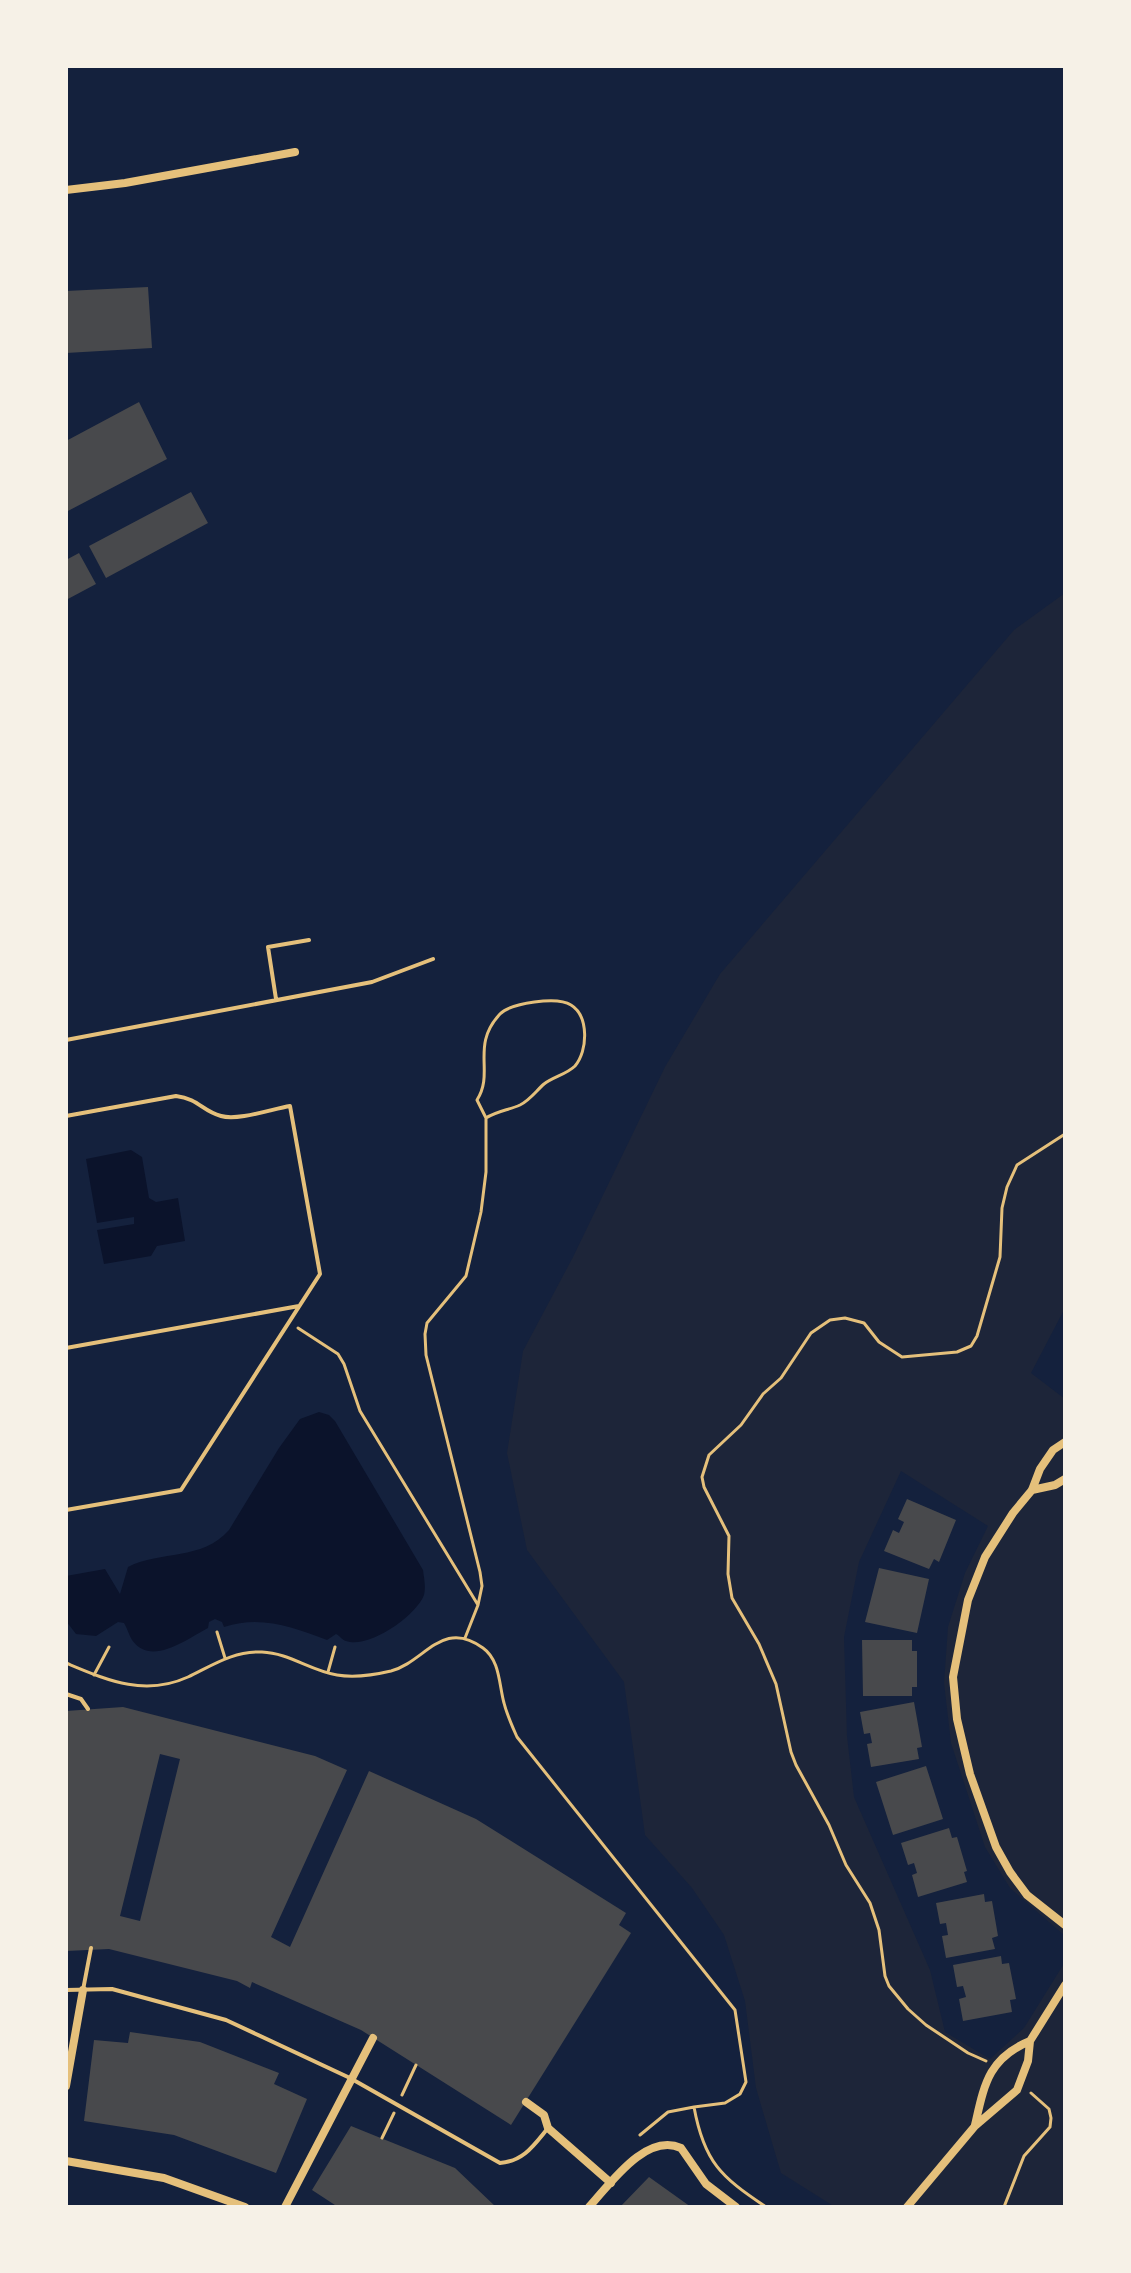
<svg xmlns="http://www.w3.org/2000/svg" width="1131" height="2273" font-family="Overpass,sans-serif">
	<rect width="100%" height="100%" fill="#14213d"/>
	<path fill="#1d2539" d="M1065 593V1308L1031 1373 1065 1399V1936L1010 1888 985 1847 951 1743 944 1683 948 1627 965 1573 988 1526 901 1471 859 1562 844 1637 847 1736 854 1797 930 1970 945 2032 990 2059 1024 2028 1065 1962V2207H835L781 2173 756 2088 745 2001 724 1935 692 1888 645 1835 624 1682 527 1550 507 1453 523 1351 573 1257 665 1067 720 974 1014 630Z"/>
	<path fill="#0b132b" d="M131 1150 142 1157 149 1198 156 1202 178 1198 185 1241 157 1246 151 1256 104 1264 97 1230 134 1224V1217L97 1223 86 1159Z
		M319 1412 329 1415 335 1421 423 1570C424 1578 426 1587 424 1595 416 1616 369 1649 346 1641 342 1640 340 1636 336 1634L327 1640C292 1627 261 1615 224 1627L222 1622 215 1619 209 1622 208 1628C187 1639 151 1667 132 1640 129 1635 127 1628 124 1623L118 1622 96 1636 76 1634 66 1621V1576L105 1569 120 1594 128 1567C161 1550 202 1561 229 1530L279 1448 300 1419Z"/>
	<path fill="#48494c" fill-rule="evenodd" d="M148 287 152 348 66 353V291Z
		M139 402 167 459 66 512V441Z
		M191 492 208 523 106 578 89 546Z
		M79 553 96 584 66 600V560Z
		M907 1499 956 1520 939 1562 934 1559 929 1569 884 1551 893 1530 899 1533 904 1522 898 1519Z
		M879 1568 929 1579 917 1633 865 1622Z
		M862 1640H912V1651H917V1687H912V1696H863Z
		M914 1702 922 1747 917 1748 919 1759 871 1767 867 1744 872 1743 870 1733 864 1734 860 1712Z
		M123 1707 315 1756 347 1770 271 1937 290 1947 369 1771 476 1819 626 1913 619 1925 631 1933 511 2125 361 2030 252 1982 250 1988 237 1981 109 1949 66 1951V1711ZM160 1754 180 1759 140 1921 120 1916Z
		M926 1766 943 1819 893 1835 876 1782Z
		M949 1828 952 1838 957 1837 967 1871 964 1872 967 1882 918 1897 912 1875 917 1873 914 1863 908 1865 901 1843Z
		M984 1894 985 1902 992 1901 998 1936 992 1938 995 1949 946 1958 942 1936 948 1935 946 1923 940 1924 936 1903Z
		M1001 1956 1002 1964 1009 1963 1016 1999 1010 2000 1012 2012 963 2021 959 1999 966 1997 963 1986 957 1987 953 1965Z
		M130 2032 200 2042 279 2073 274 2084 307 2099 276 2173 174 2135 84 2121 94 2040 128 2043Z
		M351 2126 455 2168 496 2207H338L312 2190Z
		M649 2177 691 2207H620Z"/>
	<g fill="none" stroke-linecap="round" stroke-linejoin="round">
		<path stroke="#e5c07b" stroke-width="3" d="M298 1328 338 1354 344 1364 360 1411 478 1605 465 1638
			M478 1605 482 1586 480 1572 426 1355 425 1334 427 1323 466 1276 481 1212 486 1172V1118L477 1100C495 1072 470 1046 500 1014 511 1003 557 996 571 1005 589 1016 588 1051 575 1066 567 1074 553 1077 544 1084 536 1091 530 1100 520 1105 509 1110 497 1111 486 1118
			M217 1632 225 1658
			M66 1663C107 1680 144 1697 188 1677 213 1665 233 1651 262 1652 289 1653 311 1671 337 1675 355 1678 374 1675 391 1671 425 1662 442 1618 483 1648 500 1660 499 1685 504 1703 507 1715 512 1726 517 1737L735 2010 746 2082 740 2094 725 2103 694 2107C704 2162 721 2177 766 2207
			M328 1672 335 1647
			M94 1675 109 1647
			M986 2061 968 2053 926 2025 908 2009 889 1986 885 1976 879 1930 870 1903 846 1865 829 1825 796 1765 791 1752 776 1684 759 1644 732 1598 728 1574 729 1536 704 1487 702 1477 709 1455 741 1425 763 1394 781 1378 811 1333 830 1320 845 1318 864 1323 879 1342 902 1357 957 1352 971 1346 977 1336 1000 1257 1002 1208 1007 1187 1017 1165 1065 1134
			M402 2095 416 2065
			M640 2135 668 2112 694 2107
			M382 2138 394 2113
			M1004 2207 1024 2156 1050 2127 1051 2118 1049 2109 1031 2093"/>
		<path stroke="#e5c07b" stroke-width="4" d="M276 999 268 947 309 940
			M66 1040 372 982 433 959
			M66 1116 176 1096C199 1099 202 1111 221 1116 238 1121 272 1109 290 1106L320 1274 181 1490 66 1510
			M66 1348 299 1306
			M66 1694 81 1699 88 1709
			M66 1990 112 1989 226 2020 350 2078 500 2163C524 2161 534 2145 548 2128
			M83 1990 91 1948"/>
		<path stroke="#e5c07b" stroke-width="8" d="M66 190 125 183 295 152
			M1065 1442 1053 1450 1040 1469 1032 1490 1013 1513 985 1557 968 1600 953 1677 957 1719 970 1774 996 1847 1010 1872 1027 1895 1065 1925
			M1032 1490 1055 1485 1065 1479
			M66 2086 83 1990
			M526 2102 544 2115 548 2128 611 2183
			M975 2125C984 2086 988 2058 1030 2041
			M66 2161 164 2178 245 2207
			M285 2207 373 2038
			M589 2207C610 2184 646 2132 681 2148L706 2184 736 2207
			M907 2207 975 2126 1017 2090 1028 2061 1030 2041 1065 1985"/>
	</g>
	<rect width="1131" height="2273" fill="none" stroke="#f6f1e7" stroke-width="136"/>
</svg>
